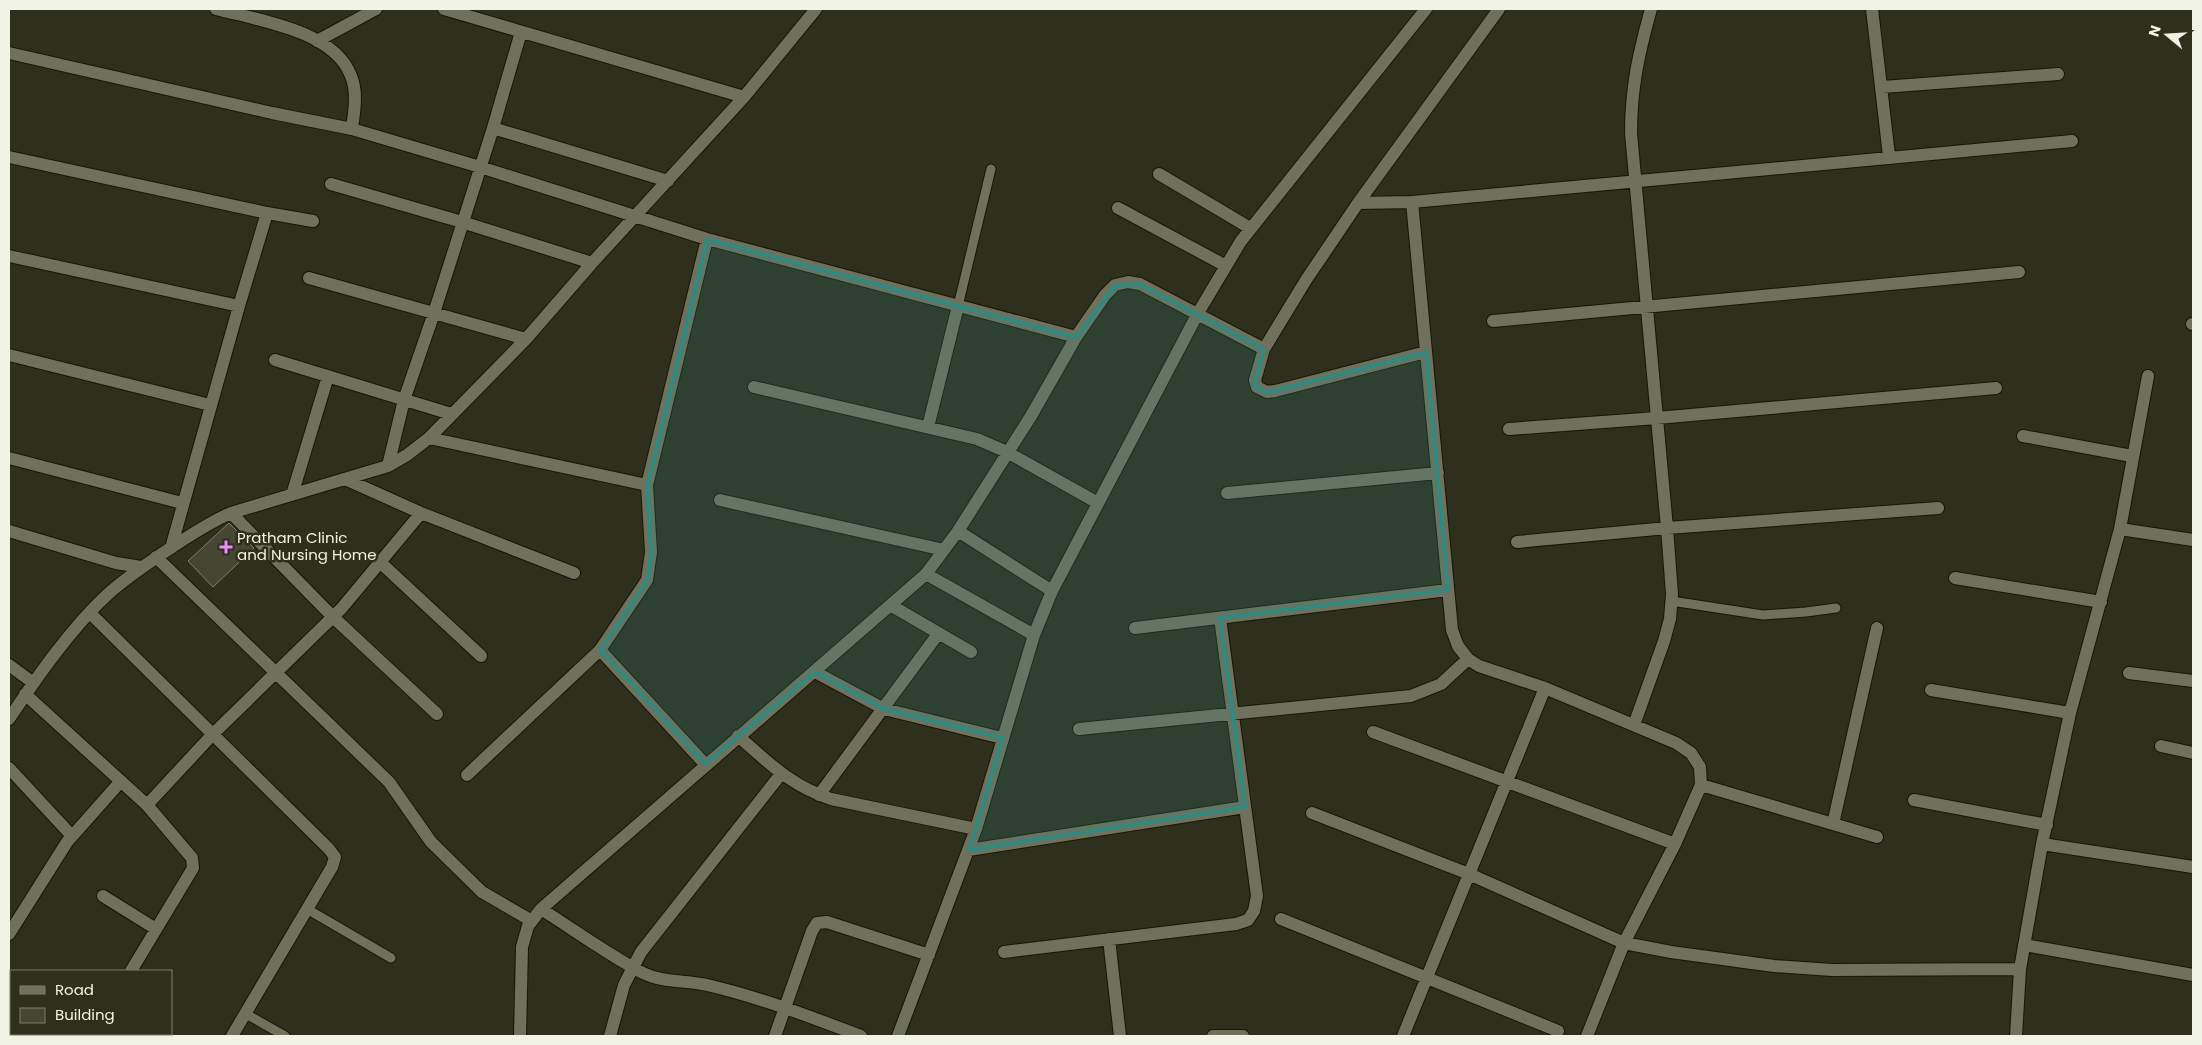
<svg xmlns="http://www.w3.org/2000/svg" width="2202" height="1045" font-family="Poppins,sans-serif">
	<rect width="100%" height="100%" fill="#2e2f1c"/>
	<path fill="#464733" stroke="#7e7f6a" d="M229 523 254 548 213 587 188 561Z"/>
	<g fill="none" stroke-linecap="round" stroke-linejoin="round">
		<defs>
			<path id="service" d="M958 306 991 169
				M1671 601 1763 615 1806 612 1836 608
				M307 909 391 958
				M246 1014 285 1036"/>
			<path id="minor" d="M216 9C257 20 334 30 351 76 358 93 354 112 352 129
				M444 9 744 97
				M1872 9 1889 156
				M317 41 376 9
				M9 53 272 113 352 129 480 167 707 239 1076 337
				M1882 87 2058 74
				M493 128 668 181
				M9 157 267 213 313 221
				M1159 174 1250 228
				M331 184 462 222 592 263
				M1412 202 1452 630 1458 646 1468 659 1479 666 1545 688 1676 743 1691 753 1700 767 1701 785 1675 844 1624 943 1587 1036
				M1358 203 1412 202 2072 141
				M1118 208 1226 266
				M9 256 239 306
				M309 278 526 339
				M1493 321 2019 272
				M2192 324H2193
				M1426 352 1275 391 1267 392 1257 387 1255 380 1264 349 1306 280 1358 203 1499 9
				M9 355 210 405
				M275 360 451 414
				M754 387 977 439 1007 452 1098 503
				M928 427 958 306
				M1509 429 1657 418 1996 388
				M2023 436 2132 456
				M429 438 647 485
				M9 458 182 503
				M388 466 404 400 434 313 493 128 521 32
				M345 479 421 513 574 573
				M1227 493 1438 473
				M292 495 328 376
				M720 500 944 550
				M231 513 333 617 437 714
				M2120 529 2193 540
				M9 531 116 563 141 567
				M958 531 1052 591
				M1517 542 1667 528 1938 508
				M171 548 239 306 267 213
				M156 557 389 782 431 842 482 892 532 921
				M381 563 481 656
				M926 574 1034 635
				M1955 578 2101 602
				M892 606 971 652
				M90 613 329 849 335 857 332 867 232 1036
				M1135 628 1448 590
				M600 650 705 764
				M9 665 32 682
				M815 672 884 709 1002 738
				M2129 673 2193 681
				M1931 690 2070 713
				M25 694 147 805 192 858 193 868 131 971
				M9 719C37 677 71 628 108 594 128 576 150 562 172 547 192 534 210 522 231 513L388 466 407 455 429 438 526 339 592 263 744 97 816 9
				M1634 725 1664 641 1670 619 1672 594 1667 528 1631 133C1631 87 1639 52 1651 9
				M1079 729 1411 696 1441 684 1468 659
				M1373 732 1675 844
				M738 736C769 763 791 786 831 799L976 829
				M2161 746 2193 753
				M9 768 72 836
				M467 775 600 650 647 580 651 552 647 485 707 239
				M1701 785 1833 824 1877 628
				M819 795 938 634
				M1914 800 2047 825
				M147 805 212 735 341 609 421 513
				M1312 813 1469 874 1624 943 1671 952 1774 966 1832 970 2020 969
				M1833 824 1877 837
				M2042 844 2193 867
				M969 850 1245 807
				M103 896 156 929
				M541 909C573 929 610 956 643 973 663 983 686 980 707 985 759 997 811 1017 861 1036
				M1281 919 1558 1031
				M9 934 67 842 121 781
				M1109 939 1120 1036
				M2024 945 2193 975
				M1004 952 1236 924 1248 920 1254 911 1257 896 1220 618
				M79 1034 84 1036
				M520 1036 522 947 528 926 541 909 926 574 958 531 1031 416 1076 337 1105 295 1115 285 1128 282 1140 284 1264 349
				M610 1036 624 985 641 952 781 774
				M775 1036 812 931 817 923 827 922 929 955
				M898 1036 976 829 1034 635 1052 591 1198 313 1241 241 1426 9
				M1213 1036H1243
				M1403 1036 1545 688
				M2016 1036 2020 969 2042 844 2070 713 2120 529 2148 376"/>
		</defs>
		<use href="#service" stroke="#161705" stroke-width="11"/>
		<use href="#minor" stroke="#161705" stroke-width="14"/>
		<use href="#service" stroke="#70715c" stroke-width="9"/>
		<use href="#minor" stroke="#70715c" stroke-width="12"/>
	</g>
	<path fill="#318980" fill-opacity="0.2" stroke="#318980" stroke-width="4" stroke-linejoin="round" d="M707 239 1076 337 1115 285 1140 284 1264 349 1254 385 1267 392 1426 352 1448 590 1220 618 1245 807 969 850 1002 738 884 709 815 672 705 764 600 650 647 580 651 552 647 485Z"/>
	<path fill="#ea8dfd" stroke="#2e2f1c" stroke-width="2" d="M223.5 539.5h5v5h5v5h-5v5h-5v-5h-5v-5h5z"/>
	<g text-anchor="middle" stroke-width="5" stroke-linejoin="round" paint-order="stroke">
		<g font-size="15" fill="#f2f3e7" stroke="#2e2f1c" text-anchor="start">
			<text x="237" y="543">Pratham Clinic<tspan x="237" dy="17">and Nursing Home</tspan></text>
		</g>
	</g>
	<rect width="2202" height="1045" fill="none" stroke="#f2f3e7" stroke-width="20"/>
	<rect x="10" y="970" width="162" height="65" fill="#2e2f1c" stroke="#7c7d6d"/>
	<rect x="20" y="986" width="25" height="8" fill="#70715c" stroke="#7c7d6d"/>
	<text x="55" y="995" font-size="15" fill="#f2f3e7">Road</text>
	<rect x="20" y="1008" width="25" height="15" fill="#464733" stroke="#7c7d6d"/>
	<text x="55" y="1020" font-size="15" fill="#f2f3e7">Building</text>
	<g transform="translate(2167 35) rotate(288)" stroke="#2e2f1c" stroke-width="4" paint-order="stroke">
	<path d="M0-4L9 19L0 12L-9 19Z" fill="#f2f3e7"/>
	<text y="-8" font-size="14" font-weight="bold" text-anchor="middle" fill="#f2f3e7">N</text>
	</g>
</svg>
